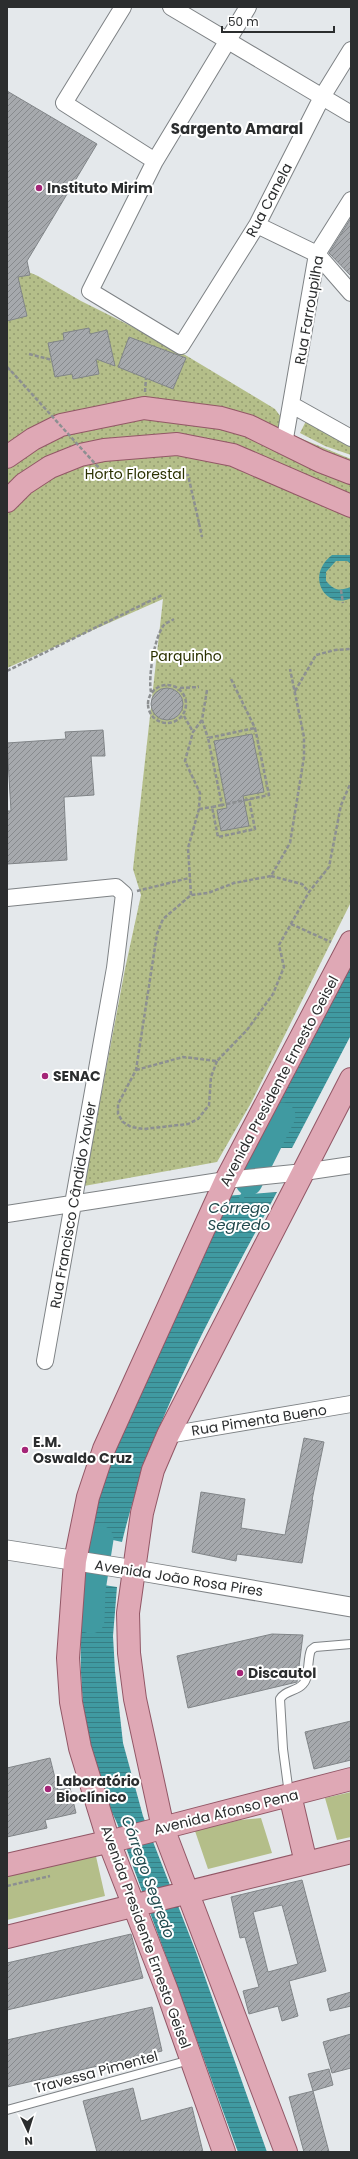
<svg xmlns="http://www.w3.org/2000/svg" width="358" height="2159" font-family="Poppins,sans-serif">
	<defs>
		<pattern id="park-dots" width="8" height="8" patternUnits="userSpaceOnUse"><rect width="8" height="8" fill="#b4be89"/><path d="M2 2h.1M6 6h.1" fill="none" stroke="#939b70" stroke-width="1.8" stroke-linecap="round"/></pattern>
		<pattern id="water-rules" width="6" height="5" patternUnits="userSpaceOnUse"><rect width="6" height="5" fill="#409aa1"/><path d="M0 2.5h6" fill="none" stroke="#367e84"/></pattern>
		<pattern id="building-hatch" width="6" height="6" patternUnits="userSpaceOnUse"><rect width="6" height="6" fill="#a6a9ad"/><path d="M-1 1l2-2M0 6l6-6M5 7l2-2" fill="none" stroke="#878a8d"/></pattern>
	</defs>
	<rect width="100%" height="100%" fill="#e4e8eb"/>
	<path fill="#b4be89" d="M351 1792V1837L337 1840 325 1798Z
		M261 1818 272 1853 208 1869 195 1831 240 1820Z
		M95 1852 105 1896 7 1920V1875Z"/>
	<path fill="url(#park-dots)" d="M7 263 38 276 81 301 167 344 275 409 295 436 351 459V902L251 1103 217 1162 84 1186 125 969 141 895 133 869 163 599 7 668Z
		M306 421 351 442V455L325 446 300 433Z"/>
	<path fill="url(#water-rules)" d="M332 555H351V564L347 561H336L326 572V581C335 591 339 591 351 587V598C327 610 304 577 332 555Z
		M351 953V1035L292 1148H258L277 1099Z
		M277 1192C217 1305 152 1417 122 1542L90 1535 93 1503 114 1439 225 1196Z
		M84 1582 117 1587 113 1636 115 1671 123 1743 143 1816 196 1952 267 2152H238L117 1823C78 1744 77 1668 84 1582Z"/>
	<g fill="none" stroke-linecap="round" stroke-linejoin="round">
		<path stroke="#409aa1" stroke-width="4.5" d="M241 1199 249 1182"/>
		<path stroke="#409aa1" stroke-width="27" d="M249 1182 282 1116
			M91 1620 92 1590 100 1539"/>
	</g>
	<path fill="url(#building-hatch)" stroke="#818588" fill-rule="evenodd" d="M7 91 97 144 27 261 30 275 18 277 27 316 7 321Z
		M351 218V276L329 253Z
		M89 328 90 334 107 330 115 366 96 359 99 374 73 379 72 374 55 377 48 343 64 340 63 333Z
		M129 337 186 358 173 389 118 367Z
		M151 704a16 16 0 1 1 32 0a16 16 0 1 1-32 0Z
		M103 730 105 756H91L94 795 64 797 67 860 7 864V811H11L7 743 66 739 65 732Z
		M252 734 264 792 243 796 249 826 221 831 217 810 227 808 214 741Z
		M304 1438 324 1442 312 1500H313L302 1563 237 1554 236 1561 192 1552 201 1492 245 1499 241 1528 285 1535Z
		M272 1634 303 1635 297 1682 188 1708 177 1656Z
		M351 1721V1760L314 1769 305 1732Z
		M50 1758 58 1790 70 1788 76 1813 45 1820 47 1828 7 1837V1768Z
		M302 1880 326 1971 289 1981 298 2016 282 2021 278 2006 249 2014 243 1991 259 1987 245 1937 240 1938 231 1897ZM282 1905 298 1964 268 1972 253 1912Z
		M131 1934 143 1978 7 2010V1963Z
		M351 1992V2006L330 2011 327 1999Z
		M152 2007 162 2051 7 2087V2040Z
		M351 2034V2068L332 2073 323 2042Z
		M329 2069 333 2085 313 2091 308 2074Z
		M133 2088 141 2121 192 2107 203 2152H97L83 2101Z
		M313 2091 329 2152H304L289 2097Z"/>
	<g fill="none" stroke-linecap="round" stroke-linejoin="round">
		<defs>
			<path id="service" d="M289 1794 283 1749 280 1699C285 1690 296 1692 303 1684 310 1677 307 1659 311 1650L315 1647 351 1644
				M7 2110 190 2060"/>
			<path id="minor" d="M123 7 64 103 155 161
				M171 7 351 114
				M248 7 155 161 90 291 181 346 257 225 322 97 351 50
				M257 225 317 254 351 293
				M292 405 351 438
				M284 444 317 254 351 200
				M7 898 116 887 124 894 115 968 45 1361
				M7 1214 226 1180 304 1172 351 1165
				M168 1435 351 1404"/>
			<path id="tertiary" d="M7 1550 135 1570 351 1607"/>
			<path id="primary" d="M7 457 33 439 61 425 144 408 221 418 249 426 320 461 351 473
				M7 501 24 484 50 467 80 455 104 450 177 444 233 455 351 506
				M290 1795 306 1863
				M7 1865 120 1839 351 1779
				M7 1937 351 1852
				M224 2152 166 1988 109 1842 80 1748 71 1702 68 1658 75 1561 88 1497 104 1449 226 1180 351 942
				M286 2152 163 1828 135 1699 129 1653 128 1613 142 1513 153 1470 168 1435 351 1079"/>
		</defs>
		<use href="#service" stroke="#7e8285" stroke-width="10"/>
		<use href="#minor" stroke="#7e8285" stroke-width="18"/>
		<use href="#tertiary" stroke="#7e8285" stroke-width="21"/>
		<use href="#primary" stroke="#925766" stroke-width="24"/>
		<path stroke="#8c8f91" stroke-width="2.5" stroke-dasharray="4 2" stroke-linecap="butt" d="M29 354 52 360
			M7 367 11 371
			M145 392 146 378
			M199 523 202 537
			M341 590 343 603
			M7 671 162 595
			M231 679 255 728
			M148 704a19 19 0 1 1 38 0a19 19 0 1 1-38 0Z
			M180 688 199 687
			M207 690 202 720 208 738
			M295 691 316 655 335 650 351 649
			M151 692C148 679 154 637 164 625 166 623 171 621 174 619
			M184 716 193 732
			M255 728 269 795 222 805 208 738Z
			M222 805 212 807 218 837 255 829 249 799
			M199 809 212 807
			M271 876 302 884 309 892
			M137 891 189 878
			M191 895 188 848 199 809 200 793 185 761 193 732 202 720
			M291 924 331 942
			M217 1061 211 1077 209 1105 198 1119 188 1124 144 1129 131 1127 123 1122 118 1114V1104L136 1070 157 934 163 919 191 895 208 893 234 883 271 876 290 843 304 757V737L290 669
			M136 1070 183 1057 217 1061 247 1030 273 994 284 967 279 945 309 892 329 867 341 805 351 782
			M7 1886 50 1876"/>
		<use href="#service" stroke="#fff" stroke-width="8"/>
		<use href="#minor" stroke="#fff" stroke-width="16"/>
		<use href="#tertiary" stroke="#fff" stroke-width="19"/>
		<use href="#primary" stroke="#dfa8b5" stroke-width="22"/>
		<path stroke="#8c8f91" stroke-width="2.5" stroke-dasharray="4 2" stroke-linecap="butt" d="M11 371 109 479 188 475 199 523"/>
	</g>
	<g fill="#a42577" stroke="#fff" stroke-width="1.5">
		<circle cx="39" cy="188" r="4"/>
		<circle cx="45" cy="1076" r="4"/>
		<circle cx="25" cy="1450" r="4"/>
		<circle cx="240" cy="1673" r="4"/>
		<circle cx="48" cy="1789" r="4"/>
	</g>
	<g text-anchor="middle" stroke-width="4" stroke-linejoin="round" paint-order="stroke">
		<g font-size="14" font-weight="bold" fill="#2b2d2e" stroke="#fff" text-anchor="start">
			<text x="47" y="193">Instituto Mirim</text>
			<text x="53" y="1081">SENAC</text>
			<text x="33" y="1447">E.M.<tspan x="33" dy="16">Oswaldo Cruz</tspan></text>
			<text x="248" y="1678">Discautol</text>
			<text x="56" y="1786">Laboratório<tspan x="56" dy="16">Bioclínico</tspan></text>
		</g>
		<g font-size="14" fill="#2b2d2e" stroke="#fff">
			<text transform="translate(269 200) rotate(-62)" y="5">Rua Canela</text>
			<text transform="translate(309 310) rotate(-80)" y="5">Rua Farroupilha</text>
			<text transform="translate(279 1081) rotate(-62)" y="5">Avenida Presidente Ernesto Geisel</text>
			<text transform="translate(73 1205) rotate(-80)" y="5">Rua Francisco Cândido Xavier</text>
			<text transform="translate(259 1420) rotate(-9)" y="5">Rua Pimenta Bueno</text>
			<text transform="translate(179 1578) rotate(9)" y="5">Avenida João Rosa Pires</text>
			<text transform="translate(226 1812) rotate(-14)" y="5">Avenida Afonso Pena</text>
			<text transform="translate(146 1937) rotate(70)" y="5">Avenida Presidente Ernesto Geisel</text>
			<text transform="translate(96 2072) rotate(-15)" y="5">Travessa Pimentel</text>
		</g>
		<g font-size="14" fill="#2b3100" stroke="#fff">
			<text x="135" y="479">Horto Florestal</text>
			<text x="186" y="661">Parquinho</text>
		</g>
		<g font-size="15" font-weight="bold" fill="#2b2d2e" stroke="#fff">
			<text x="237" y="134">Sargento Amaral</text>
		</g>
		<g font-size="15" font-style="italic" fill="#20494d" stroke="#fff">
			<text x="239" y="1213">Córrego<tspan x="239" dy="17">Segredo</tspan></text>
			<text transform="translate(148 1877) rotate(70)" y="5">Córrego Segredo</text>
		</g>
	</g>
	<rect width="358" height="2159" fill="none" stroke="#2b2d2e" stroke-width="16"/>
	<g transform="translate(28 2131) rotate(176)" stroke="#ffffff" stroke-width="3" paint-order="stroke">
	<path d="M0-3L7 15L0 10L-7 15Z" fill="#2b2d2e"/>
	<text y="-6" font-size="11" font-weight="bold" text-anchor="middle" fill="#2b2d2e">N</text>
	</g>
	<path d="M222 26v6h112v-6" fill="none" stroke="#2b2d2e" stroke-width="2"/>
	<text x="228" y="26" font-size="12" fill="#2b2d2e" stroke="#ffffff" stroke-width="3" paint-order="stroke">50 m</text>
</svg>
